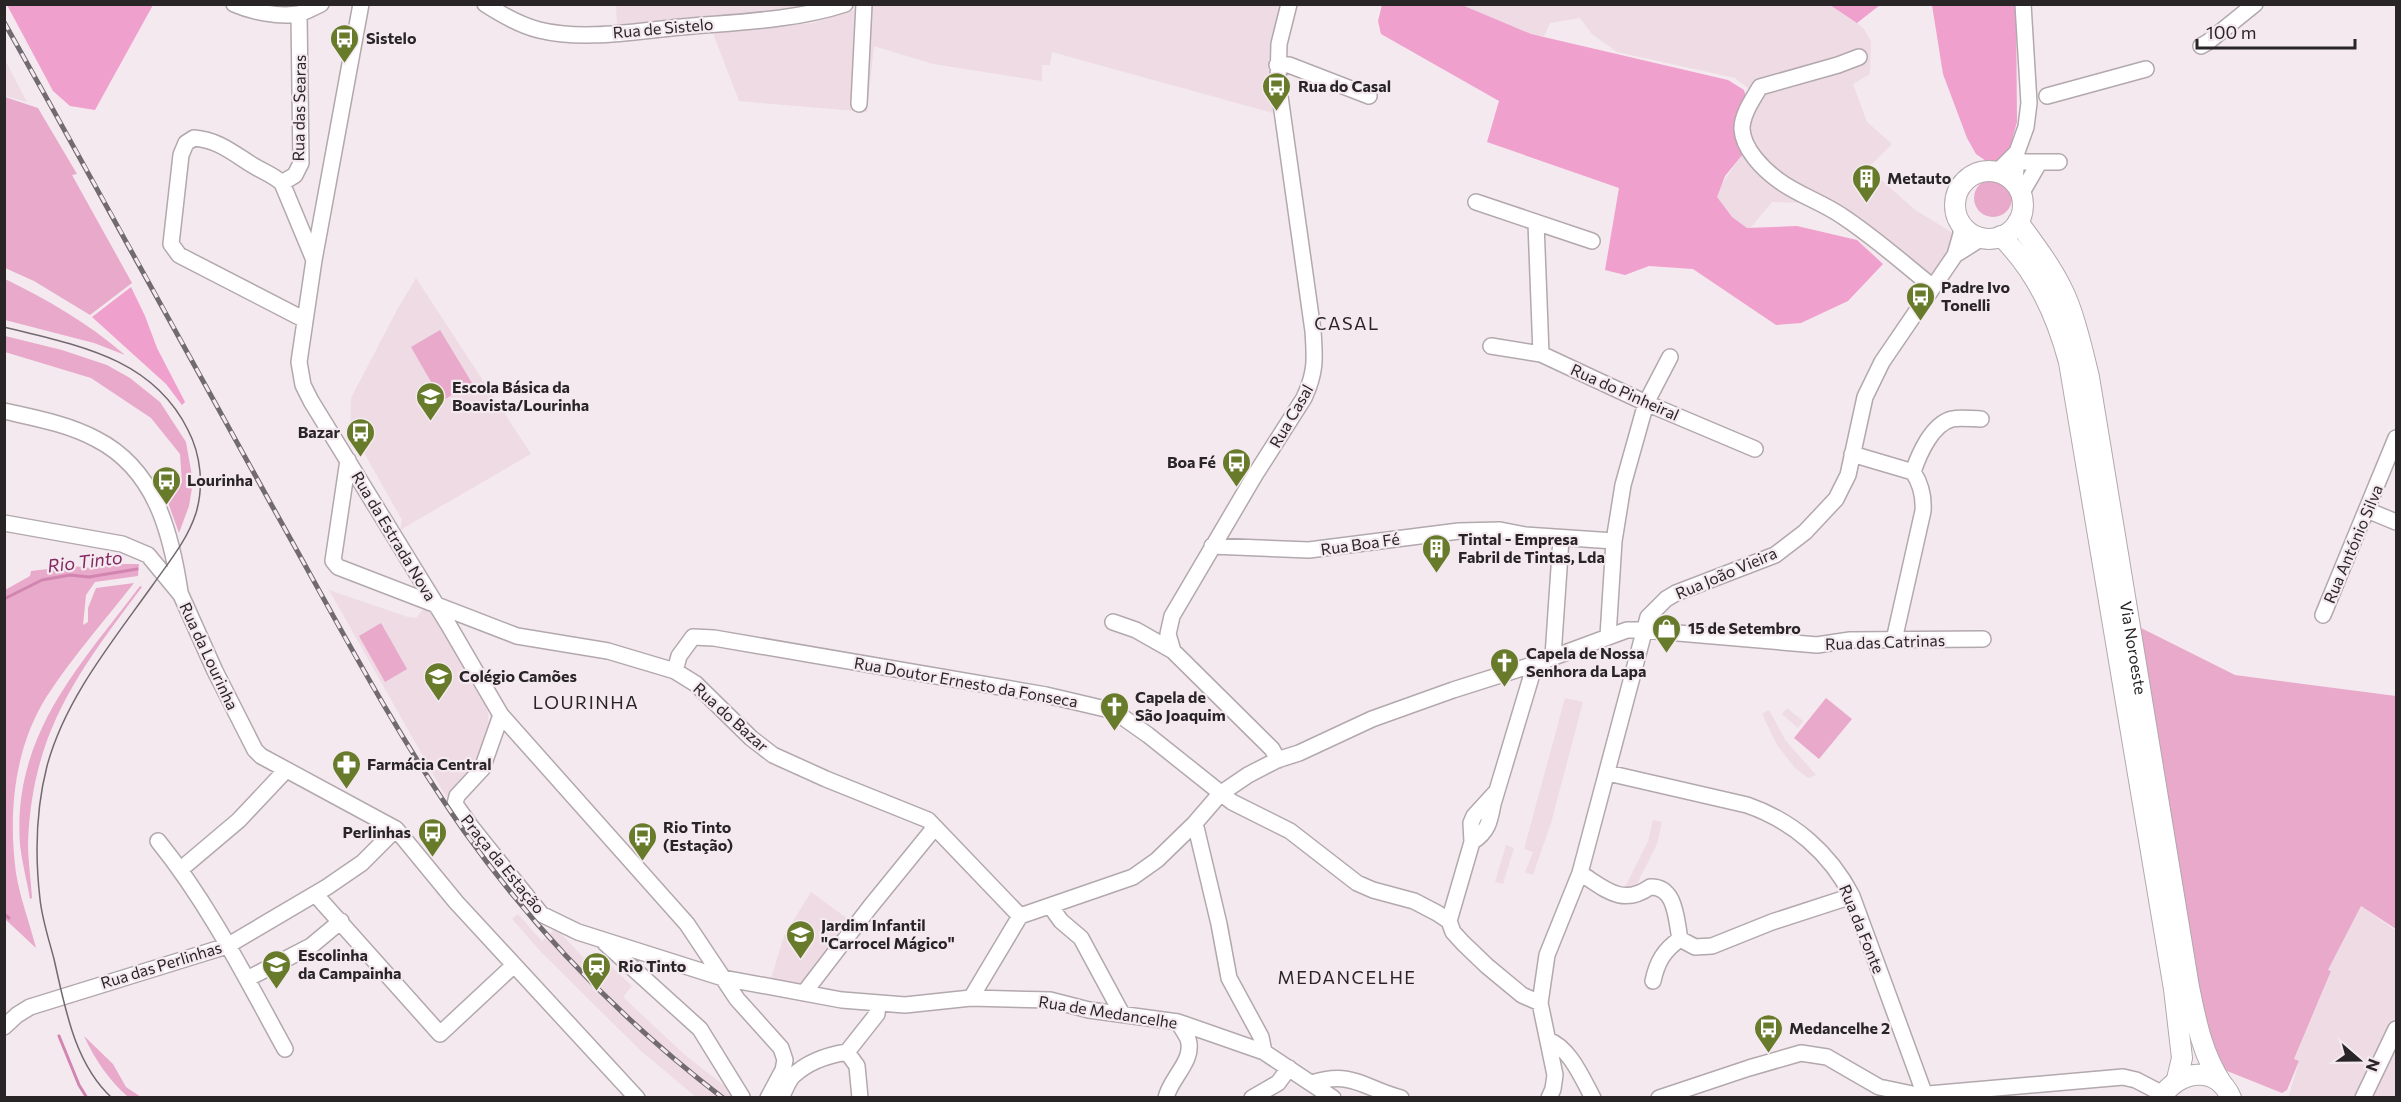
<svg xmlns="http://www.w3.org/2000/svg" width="2401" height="1102" font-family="Commissioner,sans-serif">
	<rect width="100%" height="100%" fill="#f4e9ef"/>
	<path fill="#eedbe4" d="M616 5H824L617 25Z
		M870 5H1281L1270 48 1268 82 1273 113 1052 52 1050 65H1042V81L933 64 874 46 867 112 739 101 714 36 715 32 813 23Z
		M1454 5H1830L1848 15 1864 29 1871 41 1870 74 1853 84 1867 122 1892 144 1868 168 1915 210 1958 236 1921 289 1846 226 1814 203 1772 202 1747 232 1709 203 1743 153 1750 90 1735 78 1617 52 1592 34 1580 18 1550 23 1544 36 1530 37Z
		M4 60H5L27 102 5 96Z
		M416 278 531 454 400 530 402 520 363 451 350 446 351 398 397 310Z
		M329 590 408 617 416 618 425 607 431 609 481 689 488 713 489 735 472 775 446 797Z
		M1565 698 1583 702 1551 823 1533 875 1525 872 1533 852 1524 849Z
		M1787 708 1803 721 1798 728 1782 714Z
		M1769 710 1786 741 1816 775 1808 778 1795 768 1777 745 1762 714Z
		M1653 820 1662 822 1657 844 1633 892 1623 891 1648 841Z
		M1506 845 1514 848 1503 884 1495 882Z
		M811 892 852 922 802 986 770 982 784 936Z
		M2361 906 2396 931V1097L2288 1098 2299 1062 2294 1060 2331 971 2328 970Z
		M518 914 542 941 556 928 591 966 601 956 632 986 623 997 685 1055 735 1094 732 1097H696L641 1051 542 953 512 919Z"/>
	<path fill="#e8a9cb" d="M5 97 38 108 77 174 72 175 132 283 90 315 34 281 5 268Z
		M1974 198a19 19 0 1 1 38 0a19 19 0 1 1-38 0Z
		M5 279C48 300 88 323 125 355L94 343 5 320Z
		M440 330 472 383 442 401 411 347Z
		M5 336 62 350 107 365 130 378 160 402 186 442 193 482 189 506 179 533 165 494 182 483 180 454 151 418 91 378 5 352Z
		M122 564H139L138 576 95 582 86 595 83 625 88 622V608L96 588 134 583C105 620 73 656 47 696 14 748 8 813 16 873 20 898 30 924 36 948L5 919V590L30 576 31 571 73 566 90 568Z
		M140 586 142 587C78 672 32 732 28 843 28 861 31 880 32 898L30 899C27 881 22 863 20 845 12 735 79 667 140 586Z
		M381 623 407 669 385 682 359 636Z
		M2135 625 2235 675 2396 696V929L2361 906 2328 970 2331 971 2294 1059 2299 1061 2287 1090 2282 1093 2217 1067 2208 1046Z
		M1826 698 1852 719 1819 759 1794 738Z
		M84 1036 113 1064 126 1087 141 1097H128C109 1080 95 1060 84 1036Z"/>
	<path fill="#f0a0cd" d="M7 5H153L95 110 70 106 53 91Z
		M1382 5H1462L1531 34 1728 80 1744 90 1750 112 1745 126 1752 143 1725 176 1717 197 1732 217 1747 228 1797 226 1857 240 1883 264 1848 301 1801 323 1776 325 1693 269 1649 266 1625 275 1605 270 1619 188 1487 142 1499 101 1381 34 1378 21Z
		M1830 5H1880L1857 23Z
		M1932 5H2016L2017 122 2009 151 1997 161H1986L1976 154 1967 138 1943 74Z
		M131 287 145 316 157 348 185 402 182 405 166 384 92 317Z"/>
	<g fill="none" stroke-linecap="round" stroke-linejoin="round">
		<path stroke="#d385b1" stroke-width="3" d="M4 599 42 580 70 575 89 577 137 569
			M4 914 9 918
			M59 1036 79 1085 87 1098"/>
		<defs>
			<path id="minor" d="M234 4C252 12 279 17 298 14 306 12 314 7 321 4
				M361 4 314 260 299 362 303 385 311 401 448 624 501 715 687 924 737 999 781 1048 785 1060 783 1070 768 1098
				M485 4C502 15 519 25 539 30 584 41 636 31 681 27 735 22 793 21 845 4
				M2201 46 2208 42 2255 4
				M1859 57 1838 65 1760 87C1753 99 1742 114 1742 129 1743 149 1763 169 1778 180 1798 195 1822 202 1842 216 1874 237 1903 263 1933 287
				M1277 65H1289L1369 96
				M2047 96 2146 69
				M859 104 864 4
				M2015 162H2059
				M1993 171 2001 168 2017 152
				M282 183 295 175 301 163 299 14
				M2015 183 2017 152 2026 127 2029 103 2023 4
				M2021 194 2039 163
				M1476 202 1592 241
				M1536 223 1541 354
				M1955 255 1961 234V223
				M305 320 179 255 171 244 181 155 186 143 194 138C219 140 234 154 254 166 264 172 273 175 282 183L314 260
				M1491 346 1541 354 1646 403 1755 449
				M4 411C35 418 68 424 96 439 155 469 171 532 180 592
				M1852 454 1913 472C1921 484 1924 496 1923 511L1894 640
				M348 460 333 561 338 567 517 636 608 651 675 671 696 684 751 738 773 755 826 779 928 820 1020 916
				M1913 472C1919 454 1932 424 1952 419 1961 417 1972 419 1981 419
				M2367 510 2396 522
				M4 523 122 544 148 555 181 595 215 671 255 750 261 756 396 829
				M1212 546 1309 550 1459 531 1500 530 1525 535 1614 541
				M2323 615 2396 438
				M1113 622 1136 630 1173 651
				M1608 636 1614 541 1623 485 1646 403 1670 357
				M1553 656 1561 539
				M675 671 679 656 693 637 714 638 1046 695 1114 711 1148 735 1232 802 1290 831 1357 883 1373 890 1414 901 1437 913 1449 921 1453 932 1463 943 1487 966 1522 995 1540 1003
				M501 715 482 769 457 796 455 804 472 828 541 914 578 932 600 939 723 978 842 1000 905 1005 971 998 1050 1000 1089 1010 1178 1022 1264 1052 1333 1098
				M1278 760 1272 749 1173 651 1168 634 1172 616 1255 475 1304 398C1316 372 1315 359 1313 331L1278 82 1279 44 1289 4
				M1608 773 1747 805C1793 821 1830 853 1852 896L1926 1098
				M1195 823 1219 924 1229 978 1261 1037 1264 1052
				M396 829 456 902 637 1098
				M158 841C209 904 246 978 285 1049
				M1472 842C1488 832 1490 821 1493 804L1535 664
				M181 869 239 820 286 770
				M1580 873C1604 888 1622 907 1650 887 1676 886 1676 919 1680 939L1695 947 1712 946 1772 922 1852 896
				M315 894 440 1034 514 965
				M1051 907 1061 921 1081 938 1122 1014
				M1449 921 1472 842 1471 823 1474 816 1495 793
				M605 943 700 1029 742 1097
				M247 979 311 946 341 921
				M1653 981C1657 962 1664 950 1680 939
				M804 993 870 907 931 832 933 826
				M971 998 1020 916 1133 877 1157 860 1195 823 1220 794 1248 775 1277 760 1299 753 1372 719 1453 690 1535 664 1627 630H1643L1817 645 1850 640 1983 639
				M4 1027 17 1015 30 1007 227 946 327 887 362 863 396 829
				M1548 1040C1570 1048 1582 1078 1593 1098
				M1312 1083C1353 1070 1365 1089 1401 1098
				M781 1097C785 1091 788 1081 793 1076 807 1062 829 1055 847 1052
				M860 1098 857 1066 847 1052 877 1014 878 1005
				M1166 1098C1170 1078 1195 1061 1188 1039 1186 1034 1181 1027 1178 1022
				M1252 1098 1278 1083 1289 1068
				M1549 1098 1553 1089 1555 1075 1540 1003 1547 955 1580 873 1648 617 1666 599 1676 593 1775 555 1805 532 1836 499 1848 475 1865 397 1882 362 1955 255 1982 238
				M1659 1098 1749 1068 1801 1053 1827 1057 1879 1087 1917 1095 2123 1077 2136 1080 2163 1094
				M2363 1098 2396 1029"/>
			<g id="major">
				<circle cx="1989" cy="205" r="34"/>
				<path id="s1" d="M2018 222C2037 248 2058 275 2069 305 2078 329 2083 353 2089 377L2189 987C2196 1021 2202 1054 2222 1084"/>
				<path d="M2001 236C2037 272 2056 314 2069 362L2174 989 2182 1058 2177 1079"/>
				<path d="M2161 1098C2178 1070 2217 1064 2231 1098"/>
			</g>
		</defs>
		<use href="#minor" stroke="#b2a8ad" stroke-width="18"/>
		<use href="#major" stroke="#b2a8ad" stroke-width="22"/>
		<use href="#minor" stroke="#fff" stroke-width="15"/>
		<use href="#major" stroke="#fff" stroke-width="20"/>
		<path stroke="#716a6e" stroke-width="1.5" d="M4 327C76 345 152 357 188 430 201 455 204 486 196 513 187 541 168 563 152 586 112 642 65 699 47 766 36 809 35 856 40 899 42 919 49 940 54 959 65 1007 74 1063 112 1098"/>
		<defs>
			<path id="rail" d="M4 22C94 182 182 343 271 504 333 614 391 727 464 831 536 932 625 1023 723 1098"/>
		</defs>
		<use href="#rail" stroke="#716a6e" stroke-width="5"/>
		<use href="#rail" stroke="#f4e9ef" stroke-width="3" stroke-dasharray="9" stroke-linecap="butt"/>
	</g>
	<defs>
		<symbol id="bus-pin" viewBox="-11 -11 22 30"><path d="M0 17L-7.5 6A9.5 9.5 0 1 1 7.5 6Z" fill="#677b2b" stroke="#f4e9ef"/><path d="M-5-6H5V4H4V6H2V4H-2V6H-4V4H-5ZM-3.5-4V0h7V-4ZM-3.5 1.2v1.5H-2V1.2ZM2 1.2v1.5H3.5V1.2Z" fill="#fff"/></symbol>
		<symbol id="building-pin" viewBox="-11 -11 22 30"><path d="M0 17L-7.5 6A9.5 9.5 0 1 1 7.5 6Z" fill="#677b2b" stroke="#f4e9ef"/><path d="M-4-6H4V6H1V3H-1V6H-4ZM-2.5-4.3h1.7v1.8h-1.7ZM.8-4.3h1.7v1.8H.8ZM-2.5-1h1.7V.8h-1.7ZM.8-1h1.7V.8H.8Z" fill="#fff"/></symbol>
		<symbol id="school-pin" viewBox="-11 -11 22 30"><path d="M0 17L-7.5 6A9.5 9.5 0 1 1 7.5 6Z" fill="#677b2b" stroke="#f4e9ef"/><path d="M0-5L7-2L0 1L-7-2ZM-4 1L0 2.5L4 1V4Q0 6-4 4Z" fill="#fff"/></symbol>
		<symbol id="shop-pin" viewBox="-11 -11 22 30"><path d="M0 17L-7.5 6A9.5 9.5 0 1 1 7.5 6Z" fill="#677b2b" stroke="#f4e9ef"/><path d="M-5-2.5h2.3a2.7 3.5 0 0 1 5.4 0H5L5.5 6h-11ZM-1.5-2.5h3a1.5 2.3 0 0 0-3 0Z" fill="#fff"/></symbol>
		<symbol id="church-pin" viewBox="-11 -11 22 30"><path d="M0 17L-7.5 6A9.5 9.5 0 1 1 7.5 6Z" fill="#677b2b" stroke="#f4e9ef"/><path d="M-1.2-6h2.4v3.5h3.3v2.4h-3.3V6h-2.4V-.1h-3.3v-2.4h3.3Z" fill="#fff"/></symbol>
		<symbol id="pharmacy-pin" viewBox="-11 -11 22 30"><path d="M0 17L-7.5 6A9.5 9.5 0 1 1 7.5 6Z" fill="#677b2b" stroke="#f4e9ef"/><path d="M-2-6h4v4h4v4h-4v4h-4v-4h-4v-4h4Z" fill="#fff"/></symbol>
		<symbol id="station-pin" viewBox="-11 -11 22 30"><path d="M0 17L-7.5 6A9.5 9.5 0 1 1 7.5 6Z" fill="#677b2b" stroke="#f4e9ef"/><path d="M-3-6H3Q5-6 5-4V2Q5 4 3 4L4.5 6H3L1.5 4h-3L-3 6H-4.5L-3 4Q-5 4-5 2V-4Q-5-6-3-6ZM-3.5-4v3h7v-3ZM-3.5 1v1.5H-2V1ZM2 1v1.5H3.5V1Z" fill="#fff"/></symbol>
	</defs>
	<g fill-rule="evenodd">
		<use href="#bus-pin" x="328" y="22" width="33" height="45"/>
		<use href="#bus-pin" x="1260" y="70" width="33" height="45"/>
		<use href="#building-pin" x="1850" y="162" width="33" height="45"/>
		<use href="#bus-pin" x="1904" y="280" width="33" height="45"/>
		<use href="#school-pin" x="414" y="380" width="33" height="45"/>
		<use href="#bus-pin" x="344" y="416" width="33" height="45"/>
		<use href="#bus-pin" x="1220" y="446" width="33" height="45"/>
		<use href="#bus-pin" x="150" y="464" width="33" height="45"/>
		<use href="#building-pin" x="1420" y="532" width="33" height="45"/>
		<use href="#shop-pin" x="1650" y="612" width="33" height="45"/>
		<use href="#church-pin" x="1488" y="646" width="33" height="45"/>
		<use href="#school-pin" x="422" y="660" width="33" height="45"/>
		<use href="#church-pin" x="1098" y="690" width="33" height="45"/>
		<use href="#pharmacy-pin" x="330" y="748" width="33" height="45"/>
		<use href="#bus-pin" x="416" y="816" width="33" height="45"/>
		<use href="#bus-pin" x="626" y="820" width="33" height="45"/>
		<use href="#school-pin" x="784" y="918" width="33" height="45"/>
		<use href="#school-pin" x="260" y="948" width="33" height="45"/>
		<use href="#station-pin" x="580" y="950" width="33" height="45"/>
		<use href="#bus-pin" x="1752" y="1012" width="33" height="45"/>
	</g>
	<g text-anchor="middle" stroke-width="4.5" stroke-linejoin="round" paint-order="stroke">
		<g font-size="16" fill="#292527" stroke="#f4e9ef">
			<text transform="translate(663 28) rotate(-5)" y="6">Rua de Sistelo</text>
			<text transform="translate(299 108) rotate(-89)" y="6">Rua das Searas</text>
			<text transform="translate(1625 392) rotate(24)" y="6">Rua do Pinheiral</text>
			<text transform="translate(1291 416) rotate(-60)" y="6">Rua Casal</text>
			<text transform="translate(394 536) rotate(59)" y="6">Rua da Estrada Nova</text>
			<text transform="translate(1360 544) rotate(-8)" y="6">Rua Boa Fé</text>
			<text transform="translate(2353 544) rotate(-67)" y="6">Rua António Silva</text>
			<text transform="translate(1726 573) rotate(-23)" y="6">Rua João Vieira</text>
			<text transform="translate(1885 642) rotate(-2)" y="6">Rua das Catrinas</text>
			<text dy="6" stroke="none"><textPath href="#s1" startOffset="447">Via Noroeste</textPath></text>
			<text transform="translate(209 656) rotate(65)" y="6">Rua da Lourinha</text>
			<text transform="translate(966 682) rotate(10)" y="6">Rua Doutor Ernesto da Fonseca</text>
			<text transform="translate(731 717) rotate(42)" y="6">Rua do Bazar</text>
			<text transform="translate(503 864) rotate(51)" y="6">Praça da Estação</text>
			<text transform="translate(1862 929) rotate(68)" y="6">Rua da Fonte</text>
			<text transform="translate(161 965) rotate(-17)" y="6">Rua das Perlinhas</text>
			<text transform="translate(1108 1012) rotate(9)" y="6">Rua de Medancelhe</text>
		</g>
		<g font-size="16" font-weight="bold" fill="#292527" stroke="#f4e9ef" text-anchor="start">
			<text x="366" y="44">Sistelo</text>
			<text x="1298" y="92">Rua do Casal</text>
			<text x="1887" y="184">Metauto</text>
			<text x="1941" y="293">Padre Ivo<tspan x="1941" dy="18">Tonelli</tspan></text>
			<text x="452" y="393">Escola Básica da<tspan x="452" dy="18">Boavista/Lourinha</tspan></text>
			<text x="340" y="438" text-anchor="end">Bazar</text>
			<text x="1216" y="468" text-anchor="end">Boa Fé</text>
			<text x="187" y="486">Lourinha</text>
			<text x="1458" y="545">Tintal - Empresa<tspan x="1458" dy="18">Fabril de Tintas, Lda</tspan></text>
			<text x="1688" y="634">15 de Setembro</text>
			<text x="1526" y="659">Capela de Nossa<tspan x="1526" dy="18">Senhora da Lapa</tspan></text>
			<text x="459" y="682">Colégio Camões</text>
			<text x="1135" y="703">Capela de<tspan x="1135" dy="18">São Joaquim</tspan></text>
			<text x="367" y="770">Farmácia Central</text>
			<text x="663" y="833">Rio Tinto<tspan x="663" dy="18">(Estação)</tspan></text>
			<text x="411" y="838" text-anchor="end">Perlinhas</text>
			<text x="821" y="931">Jardim Infantil<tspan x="821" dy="18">"Carrocel Mágico"</tspan></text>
			<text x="298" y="961">Escolinha<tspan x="298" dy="18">da Campainha</tspan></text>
			<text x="618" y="972">Rio Tinto</text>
			<text x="1789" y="1034">Medancelhe 2</text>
		</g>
		<g font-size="18" letter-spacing="1.5" fill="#292527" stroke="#f4e9ef">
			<text x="1347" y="330">CASAL</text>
			<text x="586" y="709">LOURINHA</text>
			<text x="1347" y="984">MEDANCELHE</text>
		</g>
		<g font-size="18" font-style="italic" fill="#822761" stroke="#f4e9ef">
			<text transform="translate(85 562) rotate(-7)" y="6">Rio Tinto</text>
		</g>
	</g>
	<rect width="2401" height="1102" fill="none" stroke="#292527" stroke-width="12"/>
	<g transform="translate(2359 1060) rotate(110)" stroke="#f4e9ef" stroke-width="4.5" paint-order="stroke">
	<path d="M0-4.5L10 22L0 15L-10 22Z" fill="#292527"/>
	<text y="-9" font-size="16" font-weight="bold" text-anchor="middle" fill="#292527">N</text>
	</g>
	<path d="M2197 39v9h158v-9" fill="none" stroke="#292527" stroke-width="3"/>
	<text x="2206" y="39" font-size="18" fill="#292527" stroke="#f4e9ef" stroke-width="4.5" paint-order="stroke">100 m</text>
</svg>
